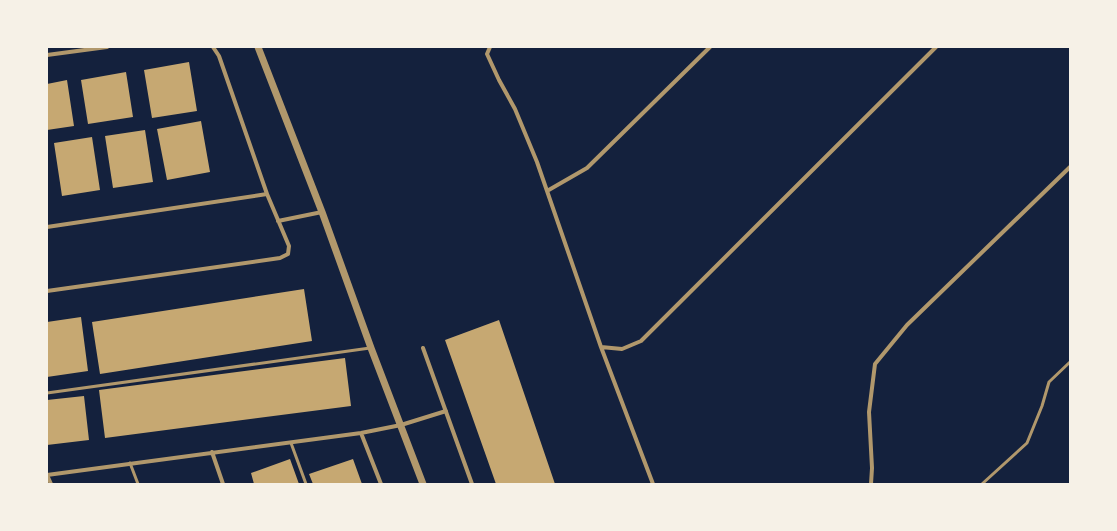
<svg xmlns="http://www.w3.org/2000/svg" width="1117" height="531" font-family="'Roboto Condensed',sans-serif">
	<rect width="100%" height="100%" fill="#14213d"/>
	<path fill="#c6a872" d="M189 62 197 111 152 118 144 70Z
		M126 72 133 117 88 124 81 80Z
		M67 80 74 126 47 130V84Z
		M201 121 210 172 167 180 157 129Z
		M145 130 153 182 113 188 105 136Z
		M92 137 100 190 62 196 54 143Z
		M304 289 312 341 100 374 92 322Z
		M81 317 88 371 47 377V322Z
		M499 320 555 484H496L445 340Z
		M345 358 351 406 105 438 99 390Z
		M84 396 89 440 47 445V400Z
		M290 459 299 484H254L251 473Z
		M353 459 362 484H313L309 474Z"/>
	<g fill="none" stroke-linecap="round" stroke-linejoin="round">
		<path stroke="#b1986c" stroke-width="3" d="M47 393 370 348
			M291 443 306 484
			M130 463 138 484
			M982 484 1027 443 1042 406 1049 382 1070 362"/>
		<path stroke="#b1986c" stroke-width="4" d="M213 47 219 56 267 194
			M490 47 487 54 499 80 515 109 537 162 601 347 653 484
			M47 55 107 47
			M547 191 587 168 710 47
			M278 221 322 212
			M47 227 267 194 289 246 288 254 280 258 47 291
			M601 347 622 349 641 341 936 47
			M423 348 472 484
			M361 433 381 484
			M212 452 223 484
			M47 475 361 433 401 425 446 411
			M47 475 51 484
			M871 484 872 468 869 412 875 364 907 325 1070 167"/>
		<path stroke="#b1986c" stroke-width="7" d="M258 47 322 212 371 348 423 484"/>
	</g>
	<rect width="1117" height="531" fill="none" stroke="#f6f1e7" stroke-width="96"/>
</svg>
